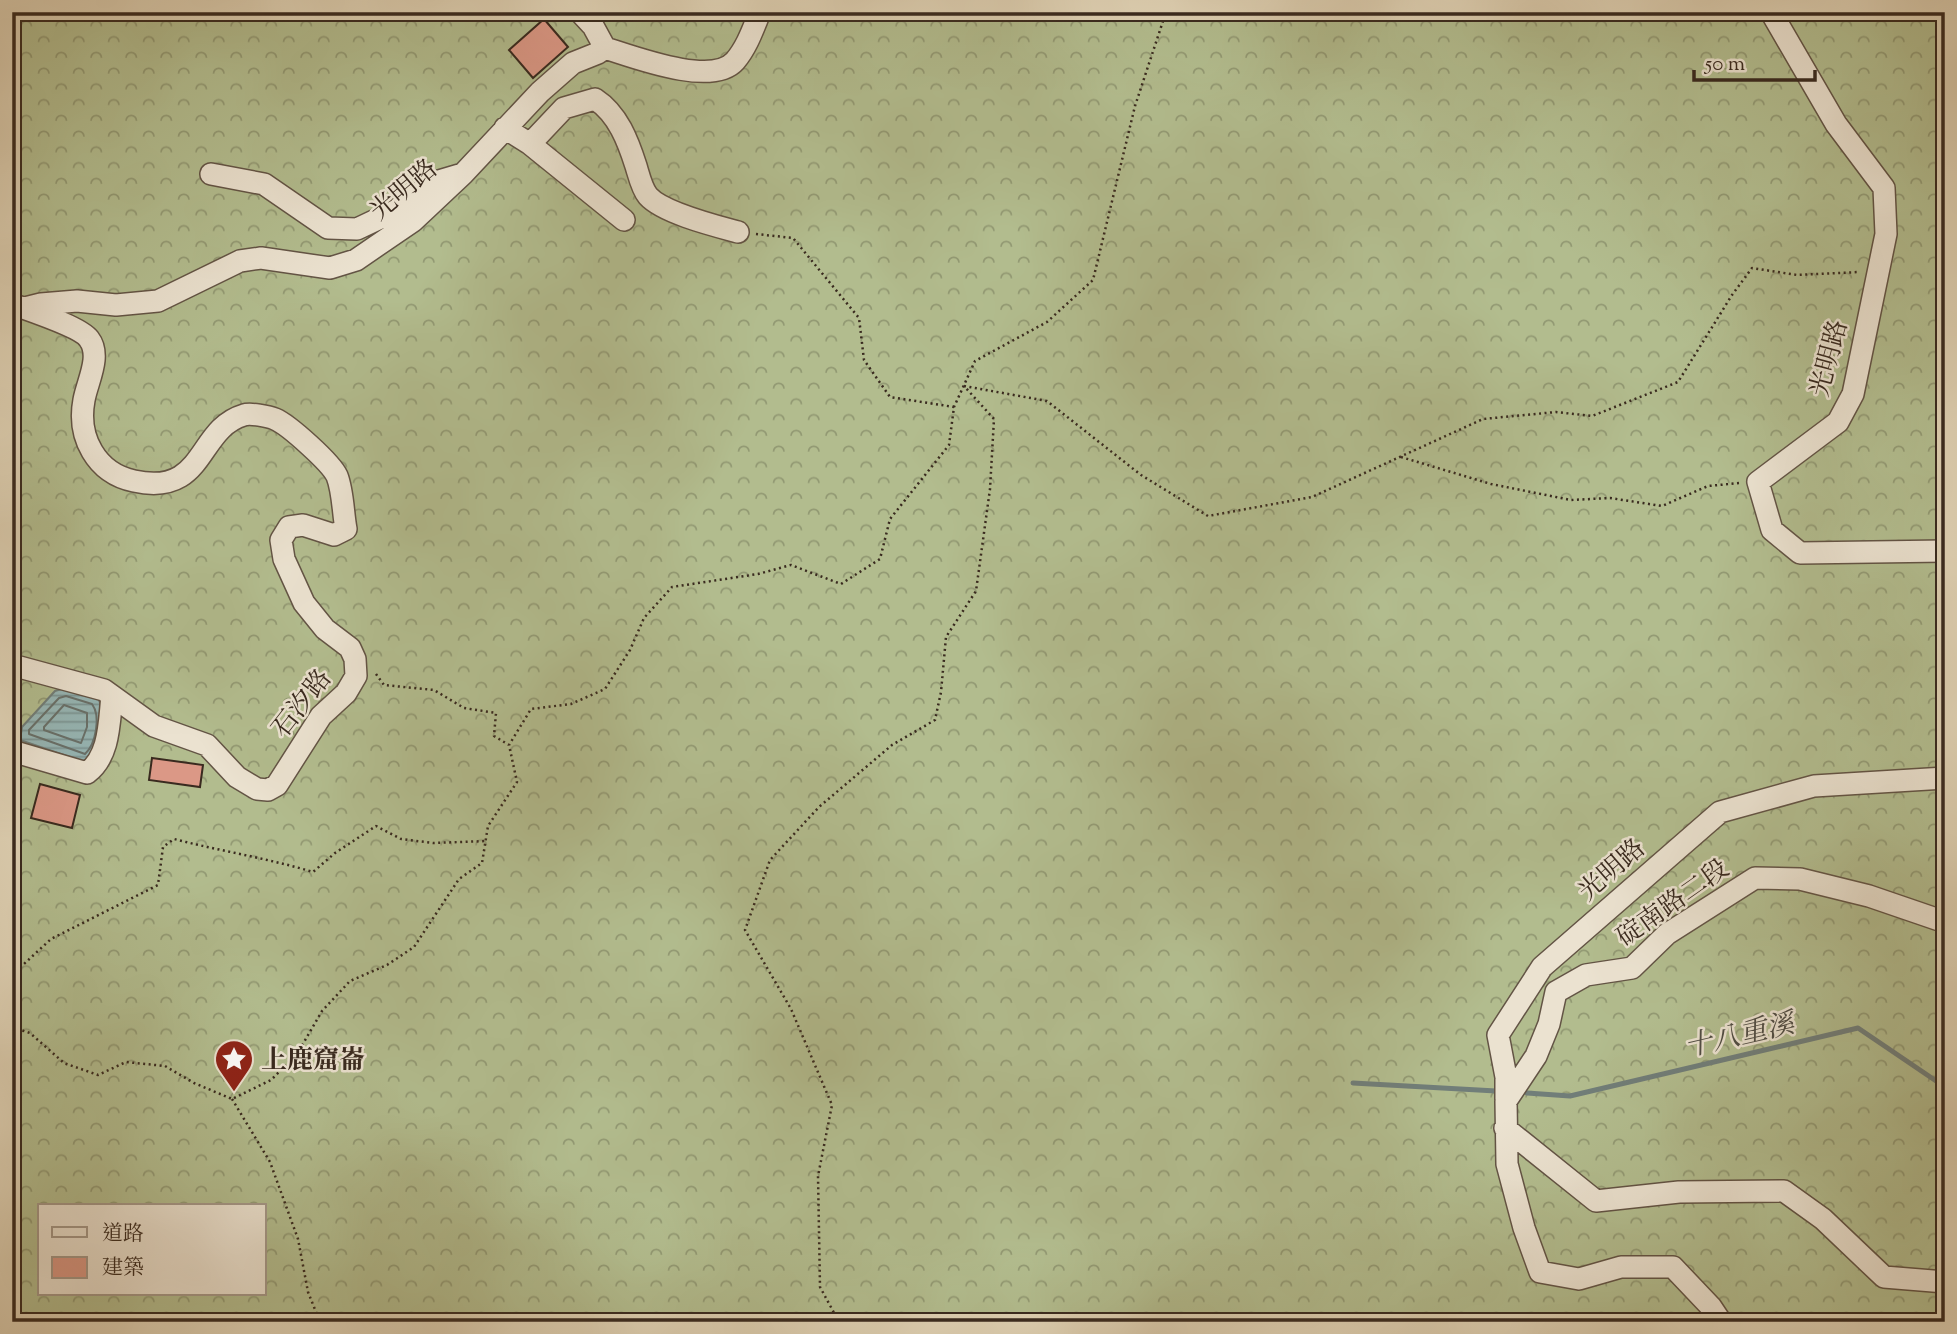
<svg xmlns="http://www.w3.org/2000/svg" width="1957" height="1334" font-family="'Sorts Mill Goudy','Noto Serif TC',serif">
	<defs>
		<pattern id="forest-crowns" width="20" height="18" patternUnits="userSpaceOnUse" patternTransform="scale(1.75)"><rect width="20" height="18" fill="#b2bc8e"/><path d="M2 6a3 3 0 1 1 6 0M12 15a3 3 0 1 1 6 0" fill="none" stroke="#929973"/></pattern>
		<pattern id="water-rules" width="6" height="5" patternUnits="userSpaceOnUse" patternTransform="scale(1.75)"><rect width="6" height="5" fill="#96b6b5"/><path d="M0 2.5h6" fill="none" stroke="#7b9493"/></pattern>
	</defs>
	<rect width="100%" height="100%" fill="#e0d3b6"/>
	<filter id="stains"><feTurbulence type="fractalNoise" baseFrequency=".00286" numOctaves="4"/><feColorMatrix values="0 0 0 0 .2 0 0 0 0 .09 0 0 0 0 .02 0 0 0 .5 -.17"/></filter>
	<radialGradient id="worn" r=".72"><stop offset=".6" stop-color="#630" stop-opacity="0"/><stop offset="1" stop-color="#630" stop-opacity=".3"/></radialGradient>
	<path fill="url(#forest-crowns)" stroke="#767356" stroke-width="2" fill-rule="evenodd" d="M12 12H1945V1322H12ZM40 1206H264V1294H40Z"/>
	<path fill="url(#water-rules)" stroke="#717e79" stroke-width="2" d="M65 688 98 698C110 722 97 741 87 763L20 740 22 727 55 691Z"/>
	<g fill="none" stroke-linecap="round" stroke-linejoin="round">
		<path stroke="#68706a" stroke-width="2" d="M66 696 92 704C101 716 96 744 85 754L29 734V730L59 698Z
			M64 705 87 713V727L81 743 44 730V727Z"/>
		<path stroke="#717e79" stroke-width="5" d="M1353 1083 1496 1091
			M1527 1093 1570 1096 1858 1028 1945 1087"/>
	</g>
	<path fill="#db9886" stroke="#392a1f" stroke-width="2" d="M544 19 568 47 533 78 509 50Z
		M152 758 203 765 200 787 149 780Z
		M40 784 80 795 72 828 31 818Z"/>
	<g fill="none" stroke-linecap="round" stroke-linejoin="round">
		<defs>
			<path id="minor" d="M580 12 593 26 605 48
				M1771 12 1836 124 1884 188 1886 234 1853 394 1838 422 1758 482 1772 530 1800 553 1945 551
				M605 48C634 57 712 87 735 61 747 47 753 29 760 12
				M505 128 530 144 564 108 595 99C618 114 628 141 636 166 639 176 642 189 648 196 663 213 716 226 738 232
				M530 144 624 220
				M211 174 264 184 328 228 357 229 397 210 432 183 459 175
				M12 304C28 310 81 327 89 339 102 356 87 382 84 400 77 437 96 473 134 481 206 497 196 429 244 415 250 413 268 416 275 419 289 425 331 463 337 476 343 491 343 513 346 529L334 535 303 525 289 527 281 540 284 559 304 603 325 629 350 648 355 659 356 676 346 693 321 716 277 785 268 790 257 789 237 777 207 745 154 726 104 690 12 665
				M25 308 41 304 77 301 116 305 158 301 240 261 261 258 330 268 356 260 413 221 463 174 540 92 573 63 598 53 605 48
				M12 751 87 773C110 756 109 722 112 696
				M1506 1099V1077L1498 1035 1542 967 1720 812 1814 786 1945 778
				M1505 1128 1596 1201 1679 1192 1784 1191 1823 1219 1884 1277 1945 1282
				M1721 1322 1711 1307 1673 1267H1621L1579 1279 1540 1272 1524 1228 1507 1164 1506 1101 1536 1056 1549 1024 1556 992 1586 975 1632 968 1667 934 1755 878 1800 879 1869 896 1945 922"/>
		</defs>
		<use href="#minor" stroke="#635445" stroke-width="24"/>
		<path stroke="#392a1f" stroke-width="2.5" stroke-dasharray="2 3.5" stroke-linecap="butt" d="M756 234 793 238 859 318 864 360 890 397 954 407
			M964 386 1047 401 1141 475 1208 516 1312 497 1483 419 1556 412 1592 416 1678 382 1732 295 1752 268 1797 275 1859 272
			M1401 457 1491 484 1571 500 1610 498 1662 506 1708 486 1740 483
			M376 674 384 685 434 690 464 708 496 713 494 736 509 745
			M12 975 51 939 158 885 163 847 174 839C220 851 267 858 313 872L335 853 376 826 401 839 433 843 487 841
			M12 1027 30 1033 64 1063 98 1075 126 1062 165 1066 194 1083 232 1099 271 1080 297 1054 322 1011 350 981 387 965 414 947 459 879 482 863 488 826 517 782 509 745 531 709 571 704 605 689 630 650 644 618 672 587 758 574 791 565 841 584 880 559 890 519 949 445 954 407 975 361 1047 322 1093 280 1135 106 1166 12
			M232 1099 270 1162 298 1239 308 1292 320 1322
			M839 1322 820 1287 818 1176 832 1105 791 1009 745 930 770 860 819 807 892 745 935 720 941 692 946 637 976 591 990 489 994 419 964 386"/>
		<use href="#minor" stroke="#ebe2d0" stroke-width="21"/>
	</g>
	<defs>
		<symbol id="sight-pin" viewBox="-11 -11 22 30"><path d="M0 17L-7.5 6A9.5 9.5 0 1 1 7.5 6Z" fill="#8f2418" stroke="#ebe2d0"/><path d="M0-6L1.8-2.2L6-1.7L2.9 1.2L3.7 5.4L0 3.3L-3.7 5.4L-2.9 1.2L-6-1.7L-1.8-2.2Z" fill="#fff"/></symbol>
	</defs>
	<g fill-rule="evenodd">
		<use href="#sight-pin" x="212" y="1037" width="44" height="60"/>
	</g>
	<g text-anchor="middle" stroke-width="5" stroke-linejoin="round" paint-order="stroke">
		<g font-size="26" fill="#392a1f" stroke="#ebe2d0">
			<text transform="translate(403 189) rotate(-40)" y="9">光明路</text>
			<text transform="translate(1828 358) rotate(-75)" y="9">光明路</text>
			<text transform="translate(301 703) rotate(-52)" y="9">石汐路</text>
			<text transform="translate(1611 869) rotate(-41)" y="9">光明路</text>
			<text transform="translate(1672 902) rotate(-35)" y="9">碇南路二段</text>
		</g>
		<g font-size="26" font-weight="bold" fill="#392a1f" stroke="#ebe2d0" text-anchor="start">
			<text x="261" y="1068">上鹿窟崙</text>
		</g>
		<g font-size="28" font-style="italic" fill="#504d44" stroke="#ebe2d0">
			<text transform="translate(1739 1034) rotate(-13)" y="10">十八重溪</text>
		</g>
	</g>
	<rect width="1957" height="1334" fill="none" stroke="#e0d3b6" stroke-width="42"/>
	<rect x="14" y="14" width="1929" height="1306" fill="none" stroke="#392a1f" stroke-width="3.5"/>
	<rect x="21" y="21" width="1915" height="1292" fill="none" stroke="#392a1f" stroke-width="2"/>
	<rect x="38" y="1204" width="228" height="91" fill="#ebe2d0" stroke="#a49889" stroke-width="2"/>
	<rect x="52" y="1227" width="35" height="10" fill="#ebe2d0" stroke="#a49889" stroke-width="2"/>
	<text x="102" y="1240" font-size="21" fill="#392a1f">道路</text>
	<rect x="52" y="1257" width="35" height="21" fill="#db9886" stroke="#a49889" stroke-width="2"/>
	<text x="102" y="1274" font-size="21" fill="#392a1f">建築</text>
	<path d="M1694 70v10h121v-10" fill="none" stroke="#392a1f" stroke-width="3.5"/>
	<text x="1705" y="70" font-size="21" fill="#392a1f" stroke="#ebe2d0" stroke-width="5" paint-order="stroke">50 m</text>
	<rect width="100%" height="100%" filter="url(#stains)"/>
	<rect width="100%" height="100%" fill="url(#worn)"/>
</svg>
